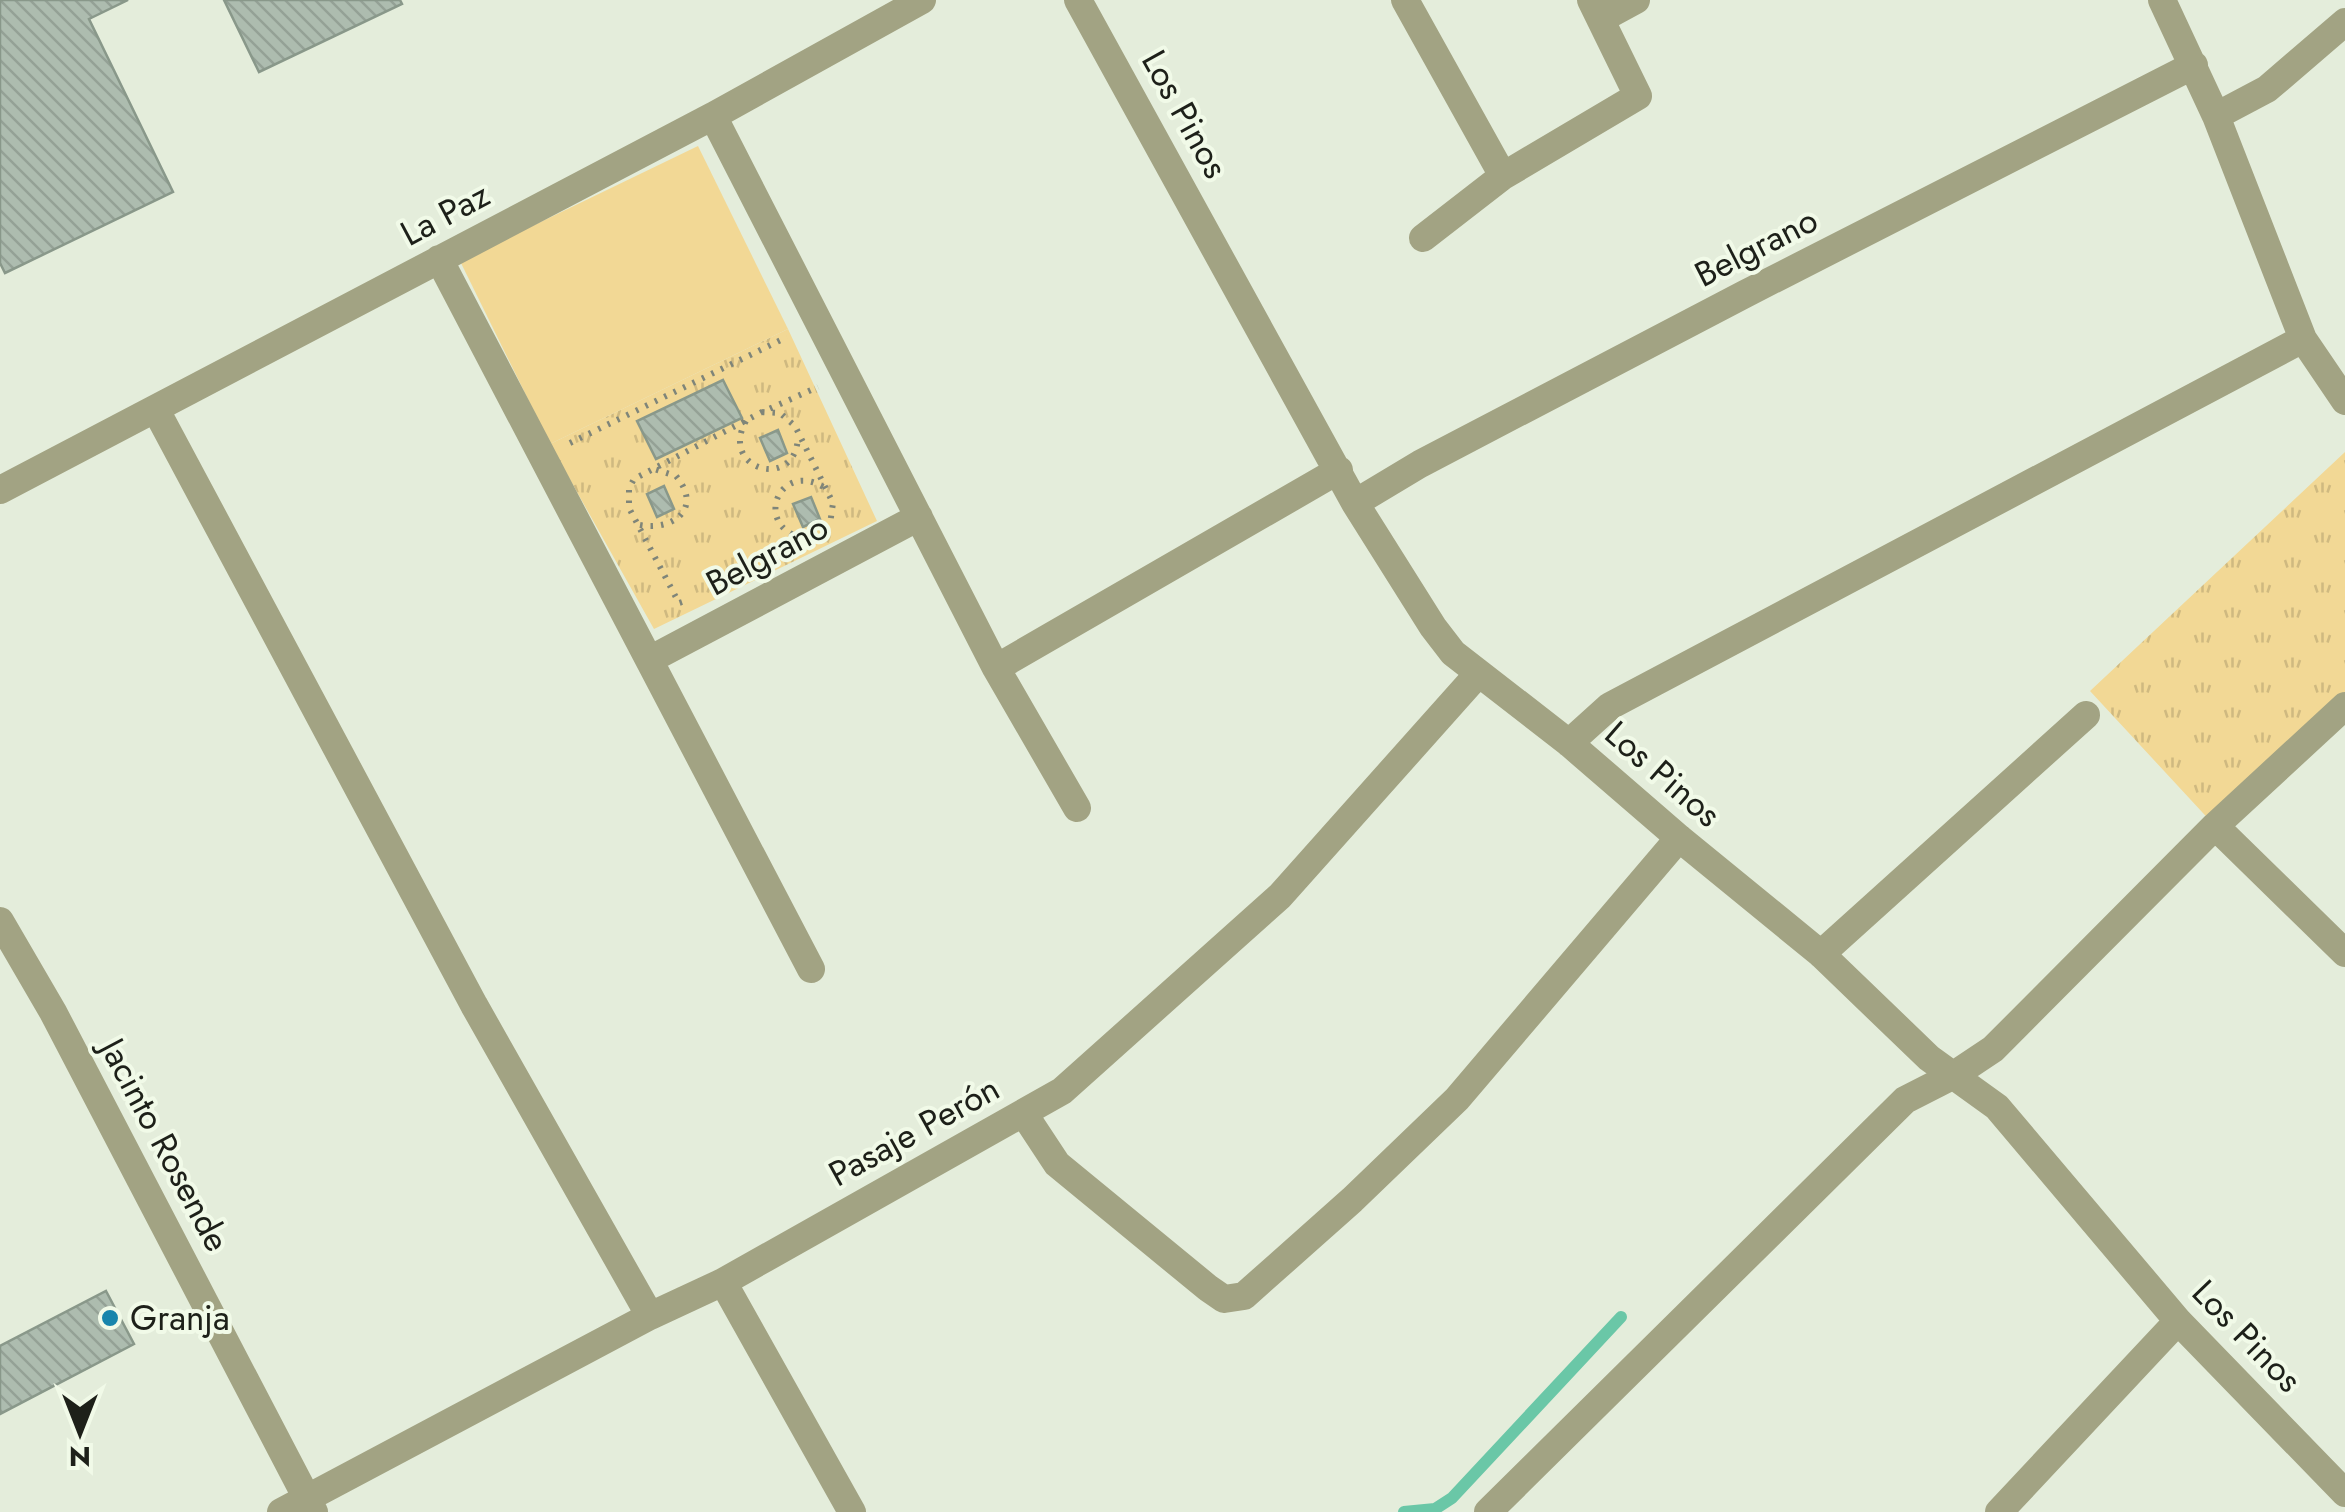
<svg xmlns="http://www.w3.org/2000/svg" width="2345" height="1512" font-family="Jost,sans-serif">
	<defs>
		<pattern id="grass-tufts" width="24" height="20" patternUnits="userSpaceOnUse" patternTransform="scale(2.5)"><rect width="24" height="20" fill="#f2d895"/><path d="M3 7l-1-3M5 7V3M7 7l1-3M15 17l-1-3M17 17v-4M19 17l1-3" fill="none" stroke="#cfb980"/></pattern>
		<pattern id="building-back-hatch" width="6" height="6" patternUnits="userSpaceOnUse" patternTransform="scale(2.5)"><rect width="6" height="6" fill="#adbcaf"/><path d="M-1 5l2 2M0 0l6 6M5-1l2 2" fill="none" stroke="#94a196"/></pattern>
	</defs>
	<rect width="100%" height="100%" fill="#e4eddb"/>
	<path fill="url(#grass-tufts)" d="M788 329 877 521 654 629 550 444Z
		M2345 452V706L2215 826 2090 691Z"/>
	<path fill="#f2d895" d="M698 146 788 329 550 444 460 261Z"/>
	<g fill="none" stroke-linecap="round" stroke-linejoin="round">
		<path stroke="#6ac7a7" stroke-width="12" d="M1404 1512 1435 1509 1452 1498 1621 1317"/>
	</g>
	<path fill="url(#building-back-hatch)" stroke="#89988a" stroke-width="2.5" d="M0 0H128L89 19 173 192 5 273 0 263Z
		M224 0H400L402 4 259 72Z
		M723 380 742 418 656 459 637 421Z
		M778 430 787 453 770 461 760 438Z
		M664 486 674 509 657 517 647 494Z
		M811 497 820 519 803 527 793 504Z
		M106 1291 134 1344 0 1414V1346Z"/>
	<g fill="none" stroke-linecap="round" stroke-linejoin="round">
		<path stroke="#7f8579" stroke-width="6" stroke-dasharray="2.5 8" stroke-linecap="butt" d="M762 412 780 413 795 426 833 503 830 524
			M746 421C718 470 797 492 798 436
			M570 443 787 337
			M640 525C674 531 703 508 676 476L654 469
			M802 538C752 525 780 459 825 488
			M682 602 679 603 629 508V488L634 479 762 412 818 387"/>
		<path stroke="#a2a383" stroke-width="28" d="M1078 0 1355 503 1433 627 1453 653 1569 743 1679 838 1821 954 1929 1058 1997 1107 2178 1321 2345 1493
			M1405 0 1503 176
			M2162 0 2216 116 2303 339 2345 401
			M1601 19 1636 0
			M713 116 996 668 1077 808
			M2216 116 2267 89 2345 22
			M1423 238 1503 176 1638 96 1591 0
			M439 259 811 969
			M156 410 474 1005 650 1316
			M0 490 713 116 922 0
			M1355 503 1420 464 1745 294 2194 65
			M651 659 919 517
			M996 668 1339 470
			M1569 743 1610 706 2303 339
			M2215 826 2345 953
			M0 921 53 1012 314 1512
			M1821 954 2086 715
			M1024 1114 1057 1164 1208 1288 1224 1299 1244 1296 1352 1200 1457 1099 1679 838
			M723 1282 852 1512
			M281 1512 650 1316 723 1282 1062 1091 1280 896 1478 674
			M1488 1512 1905 1100 1954 1075 1993 1049 2215 826 2345 706
			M1999 1512 2178 1321"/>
	</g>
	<circle fill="#1785ac" stroke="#f1fae8" stroke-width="4" cx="110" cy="1318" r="10"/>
	<g text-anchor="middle" stroke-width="8" stroke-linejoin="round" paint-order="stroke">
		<g font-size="35" fill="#1d2019" stroke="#f1fae8">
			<text transform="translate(1185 114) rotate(61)" y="12">Los Pinos</text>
			<text transform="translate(445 214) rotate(-28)" y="12">La Paz</text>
			<text transform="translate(1756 247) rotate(-27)" y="12">Belgrano</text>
			<text transform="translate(767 555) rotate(-28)" y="12">Belgrano</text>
			<text transform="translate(1663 774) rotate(41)" y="12">Los Pinos</text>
			<text transform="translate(914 1131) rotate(-29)" y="12">Pasaje Perón</text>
			<text transform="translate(165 1145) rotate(62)" y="12">Jacinto Rosende</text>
			<text transform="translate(2247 1336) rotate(46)" y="12">Los Pinos</text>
		</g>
		<g font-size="35" fill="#1d2019" stroke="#f1fae8" text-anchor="start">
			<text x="130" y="1330">Granja</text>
		</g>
	</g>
	<g transform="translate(80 1432) rotate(180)" stroke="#f1fae8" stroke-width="8" paint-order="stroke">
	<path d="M0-8L18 38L0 25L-18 38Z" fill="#1d2019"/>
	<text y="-15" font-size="28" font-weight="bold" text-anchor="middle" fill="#1d2019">N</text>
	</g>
</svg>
